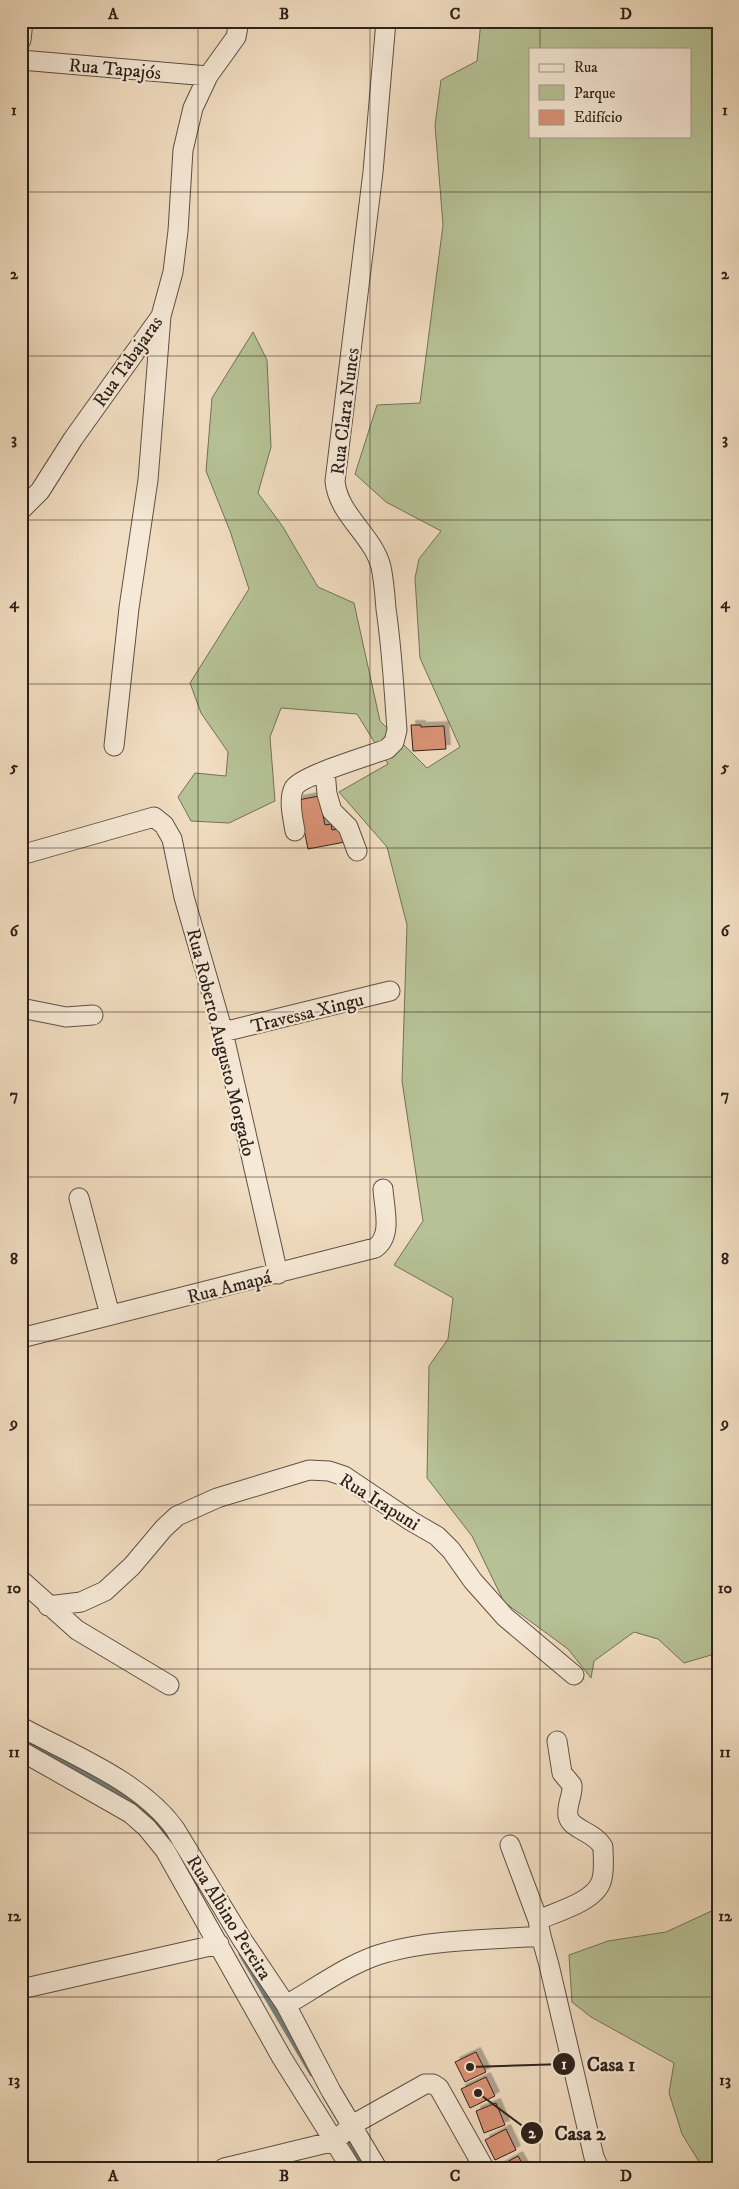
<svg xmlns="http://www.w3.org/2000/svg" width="739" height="2189" font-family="'IM FELL DW Pica',serif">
	<defs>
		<filter id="shadow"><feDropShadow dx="4.5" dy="-4.5" stdDeviation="0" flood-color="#0004"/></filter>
	</defs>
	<rect width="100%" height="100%" fill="#f1ddc1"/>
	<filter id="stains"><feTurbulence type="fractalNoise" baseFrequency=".004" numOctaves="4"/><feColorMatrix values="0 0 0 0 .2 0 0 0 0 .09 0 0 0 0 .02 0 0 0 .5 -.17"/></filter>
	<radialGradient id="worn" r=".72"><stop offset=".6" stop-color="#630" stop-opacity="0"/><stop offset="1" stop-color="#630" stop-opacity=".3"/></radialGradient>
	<path fill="#b6c296" stroke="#727258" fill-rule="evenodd" d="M481 21H718V1556L714 1568 718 1582V1653L684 1663 658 1639 634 1632 594 1661 591 1678 568 1649 504 1602 472 1536 427 1478 429 1366 448 1339 453 1298 394 1265 423 1221 402 1081 407 925 387 847 339 792 388 764 357 714 281 708 270 737 275 801 229 823 191 821 178 797 195 773 226 776 228 752 201 713 190 683 249 589 230 531 206 471 212 398 253 332 267 360 271 447 258 493 283 527 318 587 354 603 380 721 427 768 460 747 420 658 415 578 419 559 441 531 386 502 355 474 377 405 420 403 443 225 435 125 441 80 477 61ZM530 49H690V136H530Z
		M718 1908V2168H703L682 2134 669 2093 674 2063 591 2017 572 2002 569 1955 608 1941 666 1932Z"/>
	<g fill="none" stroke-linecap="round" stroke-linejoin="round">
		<path stroke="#707d79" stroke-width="5" d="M21 1739C68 1765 146 1799 174 1845
			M241 1954 312 2074
			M349 2140 365 2168"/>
	</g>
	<path fill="#da9275" stroke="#2d211a" filter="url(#shadow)" d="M411 725H421V727L444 726 446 749 413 751Z
		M319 796 325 825 331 824 332 830 343 828 345 842 308 849 298 800Z
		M476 2052 486 2072 465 2082 455 2062Z
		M486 2077 495 2096 470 2108 461 2089Z
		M496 2103 505 2125 484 2133 476 2111Z
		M506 2129 516 2150 495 2160 485 2140Z
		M518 2156 525 2168H499L498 2167Z"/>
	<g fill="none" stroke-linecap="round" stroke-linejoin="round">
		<defs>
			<path id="street" d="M21 40 23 21
				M21 60 208 76
				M21 510 40 491 73 439 161 316 173 272 178 231 183 150 193 108 208 76 236 37 239 21
				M114 746 129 608 148 480 161 316
				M325 771 327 794 332 811 348 827 357 851
				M295 831C293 819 288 799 294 788 300 776 371 755 387 749L394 742 397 730C394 690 392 649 386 609 385 595 384 581 381 567 373 535 338 515 335 481L373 172 386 21
				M21 855 154 817 164 825 172 839 184 897 223 1032 278 1274
				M21 1008 66 1017 93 1015
				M223 1032 390 991
				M79 1198 110 1315
				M21 1338 375 1248C393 1236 384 1208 383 1189
				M21 1580 77 1630 169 1685
				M48 1606 81 1602 105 1591 132 1566 164 1528 177 1516 217 1498 309 1470 329 1471 344 1476 411 1521 437 1536 451 1550 473 1581 505 1617 574 1675
				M21 1727C71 1754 142 1782 175 1829L243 1941 286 2005 331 2091 377 2168
				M21 1751 130 1813 147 1828 165 1850 282 2058 351 2168
				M510 1845 538 1920
				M541 1936 549 1965 594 2157 599 2168
				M21 1989 219 1944
				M286 2005C318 1987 352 1961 388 1952 435 1939 492 1940 541 1936L538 1920C556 1912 594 1902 601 1882 605 1872 603 1858 603 1847 594 1831 571 1830 568 1816 566 1806 573 1795 572 1785L562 1773 557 1741
				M224 2168 335 2141 352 2125 425 2084H433L439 2088 484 2168"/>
		</defs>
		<use href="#street" stroke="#5e5044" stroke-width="21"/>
		<use href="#street" stroke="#f6e9d7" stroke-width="19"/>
	</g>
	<path fill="none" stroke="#2d211a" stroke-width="1" stroke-opacity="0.55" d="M198 21V2168M370 21V2168M540 21V49M540 136V2168M21 192H718M21 356H718M21 520H718M21 684H718M21 848H718M21 1012H718M21 1177H718M21 1341H718M21 1505H718M21 1669H718M21 1833H718M21 1997H718"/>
	<g text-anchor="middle" stroke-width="4.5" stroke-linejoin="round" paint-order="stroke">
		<g font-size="19" fill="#2d211a" stroke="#f6e9d7">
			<text transform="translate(115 68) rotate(5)" y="7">Rua Tapajós</text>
			<text transform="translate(127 361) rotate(-55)" y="7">Rua Tabajaras</text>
			<text transform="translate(344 411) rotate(-83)" y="7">Rua Clara Nunes</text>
			<text transform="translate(307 1012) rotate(-14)" y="7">Travessa Xingu</text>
			<text transform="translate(222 1042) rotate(76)" y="7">Rua Roberto Augusto Morgado</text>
			<text transform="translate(229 1286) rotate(-14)" y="7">Rua Amapá</text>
			<text transform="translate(380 1501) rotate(32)" y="7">Rua Irapuni</text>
			<text transform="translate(230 1917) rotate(58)" y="7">Rua Albino Pereira</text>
		</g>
	</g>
	<path fill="none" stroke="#2d211a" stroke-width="2" d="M470 2067L564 2064M478 2093L532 2133"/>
	<g fill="#2d211a" stroke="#f6e9d7" stroke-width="2">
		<circle cx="470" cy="2067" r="5"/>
		<circle cx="478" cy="2093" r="5"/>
		<circle cx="564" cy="2064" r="12"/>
		<circle cx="532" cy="2133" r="12"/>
	</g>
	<g font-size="15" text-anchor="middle" font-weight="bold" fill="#fff">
		<text x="564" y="2069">1</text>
		<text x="532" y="2138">2</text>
	</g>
	<g font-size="20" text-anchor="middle" font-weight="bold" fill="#2d211a" stroke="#f6e9d7" stroke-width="4.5" stroke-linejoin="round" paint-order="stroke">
		<text x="611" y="2071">Casa 1</text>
		<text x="580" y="2140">Casa 2</text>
	</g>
	<rect width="739" height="2189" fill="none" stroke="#f1ddc1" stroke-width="55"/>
	<rect x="529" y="48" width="162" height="90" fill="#f6e9d7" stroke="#a6998b"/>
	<rect x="539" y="64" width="25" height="8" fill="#f6e9d7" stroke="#a6998b"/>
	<text x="574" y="72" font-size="15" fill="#2d211a">Rua</text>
	<rect x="539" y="85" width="25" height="15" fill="#b6c296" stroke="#a6998b"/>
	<text x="574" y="98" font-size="15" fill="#2d211a">Parque</text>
	<rect x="539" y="110" width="25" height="15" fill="#da9275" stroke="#a6998b"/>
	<text x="574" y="122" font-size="15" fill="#2d211a">Edifício</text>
	<rect x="28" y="28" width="684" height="2134" fill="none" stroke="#2d211a" stroke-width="2"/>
	<g font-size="16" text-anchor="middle" font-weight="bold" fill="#2d211a">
		<text x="113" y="19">A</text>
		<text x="284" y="19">B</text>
		<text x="455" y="19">C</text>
		<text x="626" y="19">D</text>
		<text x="14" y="115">1</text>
		<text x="725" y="115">1</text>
		<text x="14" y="279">2</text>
		<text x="725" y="279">2</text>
		<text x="14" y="444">3</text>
		<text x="725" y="444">3</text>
		<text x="14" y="608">4</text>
		<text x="725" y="608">4</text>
		<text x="14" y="772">5</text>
		<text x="725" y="772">5</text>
		<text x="14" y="936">6</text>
		<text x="725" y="936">6</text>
		<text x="14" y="1100">7</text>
		<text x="725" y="1100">7</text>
		<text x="14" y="1264">8</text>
		<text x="725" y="1264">8</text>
		<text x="14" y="1428">9</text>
		<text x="725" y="1428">9</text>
		<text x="14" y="1593">10</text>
		<text x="725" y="1593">10</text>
		<text x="14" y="1757">11</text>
		<text x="725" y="1757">11</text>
		<text x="14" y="1921">12</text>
		<text x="725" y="1921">12</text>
		<text x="14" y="2085">13</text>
		<text x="725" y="2085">13</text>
		<text x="113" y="2181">A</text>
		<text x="284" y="2181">B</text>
		<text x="455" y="2181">C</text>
		<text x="626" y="2181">D</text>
	</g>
	<rect width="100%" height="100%" filter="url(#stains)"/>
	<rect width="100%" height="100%" fill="url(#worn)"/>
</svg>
